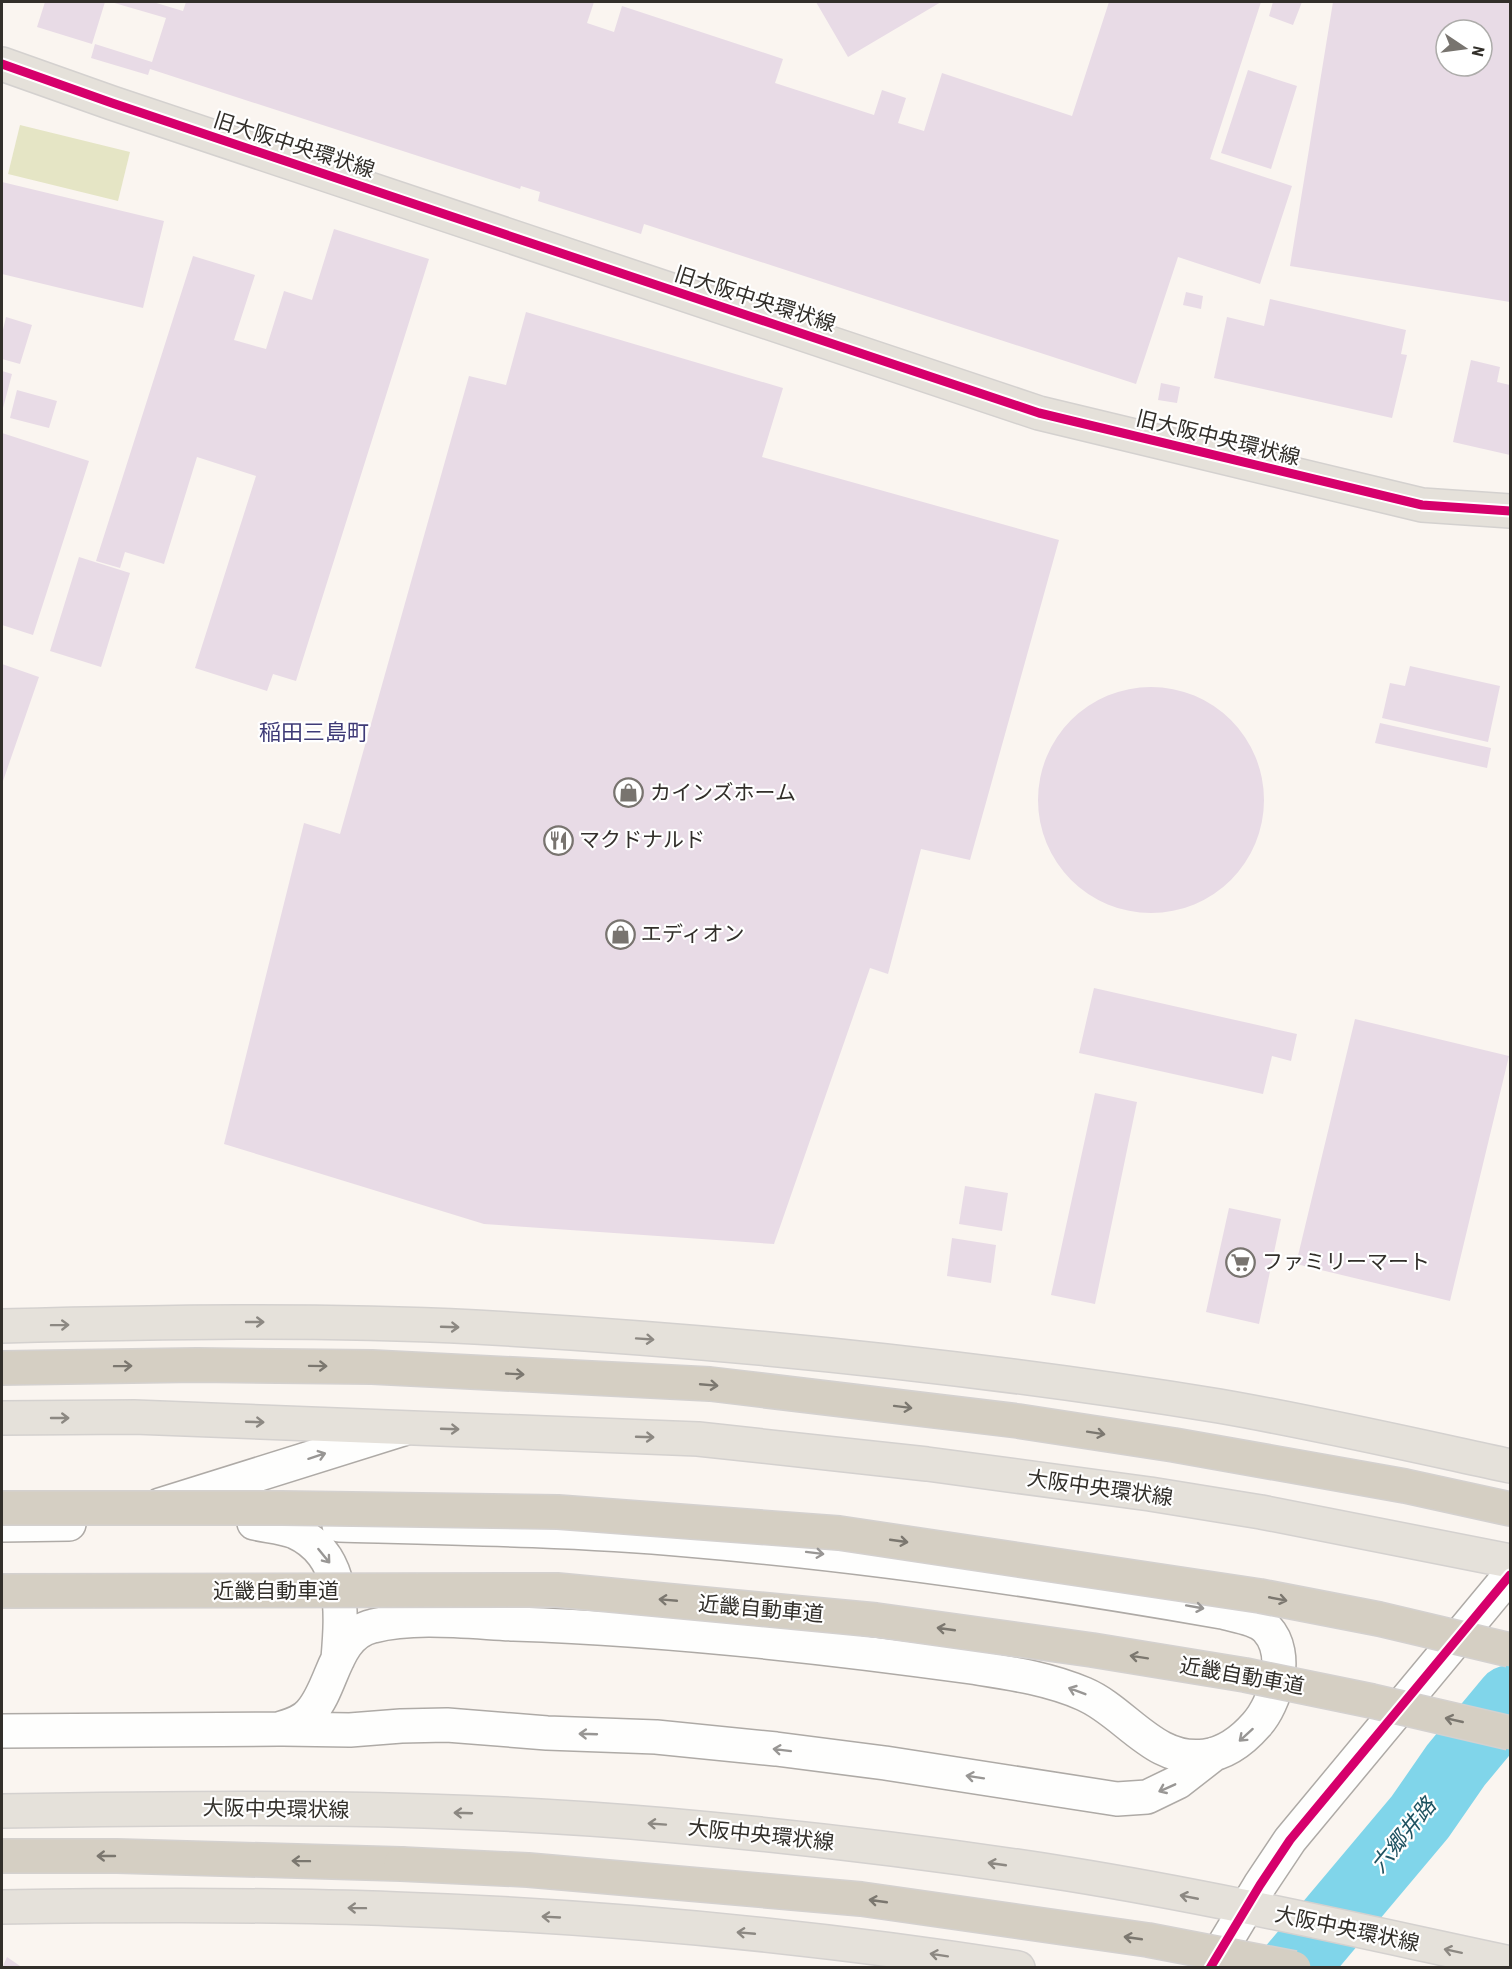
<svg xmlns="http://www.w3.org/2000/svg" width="1512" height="1969" font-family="'Roboto Condensed','Noto Sans JP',sans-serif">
	<rect width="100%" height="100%" fill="#faf5f0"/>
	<path fill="#e5e5c5" d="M20 125 130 152 118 201 8 174Z"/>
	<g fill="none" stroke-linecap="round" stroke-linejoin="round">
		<path stroke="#80d5ea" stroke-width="70" d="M1293 1968 1420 1817 1456 1765 1510 1700"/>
	</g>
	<path fill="#e8dbe6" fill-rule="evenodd" d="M45 2H105L92 44 37 27Z
		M111 2H153L183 11 186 2H594L587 23 614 32 622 6 783 59 775 83 874 115 882 90 906 98 898 123 924 131 942 73 1072 116 1109 2H1261L1210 159 1292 186 1260 284 1178 257 1136 384 644 224 641 234 538 201 540 192 521 186 520 189 150 69 148 75 91 58 95 44 152 62 166 18Z
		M816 2H941L848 57Z
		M1273 2H1302L1293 25 1269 16Z
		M1333 2H1510V302L1290 266ZM1446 30H1482V66H1446Z
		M1248 70 1297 86 1271 169 1221 153Z
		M2 182 164 221 143 308 2 274Z
		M334 229 429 259 296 681 273 674 267 691 195 668 256 476 197 457 164 564 125 552 120 568 96 561 193 256 255 275 234 340 266 349 284 291 312 300Z
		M1186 292 1203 296 1201 309 1183 305Z
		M1270 299 1406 330 1401 354 1407 355 1392 418 1214 378 1227 317 1264 326Z
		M526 312 783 388 762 457 1059 540 970 860 921 849 888 974 870 968 774 1244 484 1224 224 1144 304 823 340 834 469 376 506 385Z
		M6 317 32 325 20 364 2 359V334Z
		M1471 360 1500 367 1497 382 1510 385V455L1453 442Z
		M2 371 12 374 2 412Z
		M1161 383 1180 387 1177 403 1158 400Z
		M17 390 57 401 49 428 10 418Z
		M2 433 89 461 33 635 2 625Z
		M79 557 130 573 101 667 50 651Z
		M2 664 39 677 2 784Z
		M1410 666 1500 686 1488 742 1382 718 1390 683 1405 686Z
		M1038 800a113 113 0 1 1 226 0a113 113 0 1 1-226 0Z
		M1380 723 1491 748 1487 768 1375 743Z
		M1094 988 1297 1034 1291 1061 1272 1056 1263 1094 1079 1053Z
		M1355 1019 1509 1056 1450 1301 1296 1264Z
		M1095 1093 1137 1102 1095 1304 1051 1295Z
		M965 1186 1008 1193 1002 1231 959 1224Z
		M1229 1208 1281 1219 1259 1324 1206 1312Z
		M952 1238 996 1245 991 1283 947 1276Z
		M7 1957 23 1968H2Z"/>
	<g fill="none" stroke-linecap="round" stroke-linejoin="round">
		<defs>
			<path id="minor" d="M160 1505 403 1429
				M254 1523C267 1526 283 1527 295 1532 346 1555 342 1612 338 1659
				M2 1525 69 1524
				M283 1729 350 1730 401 1726 447 1725 547 1733 656 1737 776 1749 885 1763 1117 1799 1147 1797 1178 1782 1214 1754
				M2 1731 279 1729C291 1725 303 1722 311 1712 334 1686 334 1635 373 1626 414 1615 471 1622 514 1624 666 1629 820 1646 971 1667 1009 1673 1047 1678 1084 1694 1126 1712 1154 1763 1205 1756 1226 1753 1242 1741 1256 1725 1276 1703 1290 1654 1267 1629 1257 1618 1236 1616 1222 1612 1045 1581 867 1555 688 1540 572 1530 455 1528 339 1525
				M1210 1968 1260 1885 1290 1840 1510 1575"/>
			<path id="major" d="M2 64 112 103 1039 413 1422 505 1510 511
				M2 1326C159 1322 317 1319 475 1327 724 1341 972 1366 1219 1406 1317 1423 1413 1445 1510 1466
				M2 1418 134 1417 698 1439 927 1464 1150 1494 1261 1512 1510 1561
				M2 1811C222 1807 446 1805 666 1825 801 1837 935 1853 1068 1874 1217 1898 1364 1932 1510 1963
				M2 1907C133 1905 265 1904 396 1909 604 1916 812 1936 1018 1968"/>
			<path id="highway" d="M2 1368 197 1365 372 1367 710 1384 1018 1421 1174 1445 1405 1486 1510 1509
				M2 1856H117L401 1864"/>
		</defs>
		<use href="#minor" stroke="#aeaaa6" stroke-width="36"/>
		<use href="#major" stroke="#d4d1cf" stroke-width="36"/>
		<use href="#highway" stroke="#d4d1cf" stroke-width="36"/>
		<use href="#minor" stroke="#fefefd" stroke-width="33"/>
		<use href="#major" stroke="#e5e1da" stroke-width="33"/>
		<use href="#highway" stroke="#d5cfc3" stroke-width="33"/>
		<defs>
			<path id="highway-bridge" d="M2 1508H282L558 1512 839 1533 1260 1596 1379 1619 1510 1650
				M2 1591 557 1590 876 1620 1092 1650 1245 1675 1372 1701 1510 1733
				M401 1864 528 1870 861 1899 1148 1940 1294 1968"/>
		</defs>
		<use href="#highway-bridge" stroke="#d4d1cf" stroke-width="36" stroke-linecap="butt"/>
		<use href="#highway-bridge" stroke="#d5cfc3" stroke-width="33"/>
		<defs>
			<path id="cycleway" d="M2 64 112 103 1039 413 1422 505 1510 511
				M1210 1968 1260 1885 1290 1840 1510 1575"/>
		</defs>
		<use href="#cycleway" stroke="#fff" stroke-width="13"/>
		<use href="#cycleway" stroke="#d6006c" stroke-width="9"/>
	</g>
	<defs><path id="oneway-shaft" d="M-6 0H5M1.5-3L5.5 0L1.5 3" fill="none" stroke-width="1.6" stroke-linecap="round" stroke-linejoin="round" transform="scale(1.5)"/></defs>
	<g stroke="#8c8882">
		<use href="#oneway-shaft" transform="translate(255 1322)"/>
		<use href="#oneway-shaft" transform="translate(60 1325) rotate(-1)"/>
		<use href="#oneway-shaft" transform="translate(450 1327) rotate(2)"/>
		<use href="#oneway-shaft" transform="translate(645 1339) rotate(4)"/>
		<use href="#oneway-shaft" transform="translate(60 1418)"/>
		<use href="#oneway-shaft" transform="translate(255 1422) rotate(2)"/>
		<use href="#oneway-shaft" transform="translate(450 1429) rotate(2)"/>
		<use href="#oneway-shaft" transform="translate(645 1437) rotate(2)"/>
		<use href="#oneway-shaft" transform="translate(463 1813) rotate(-178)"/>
		<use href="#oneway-shaft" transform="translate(657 1824) rotate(-176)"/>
		<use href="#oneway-shaft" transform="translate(997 1864) rotate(-172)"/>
		<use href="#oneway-shaft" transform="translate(1189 1897) rotate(-169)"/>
		<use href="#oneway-shaft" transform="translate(357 1908) rotate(-179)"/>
		<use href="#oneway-shaft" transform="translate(551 1917) rotate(-177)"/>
		<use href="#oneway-shaft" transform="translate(746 1933) rotate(-175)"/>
		<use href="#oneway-shaft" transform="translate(1453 1951) rotate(-168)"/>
		<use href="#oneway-shaft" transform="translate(939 1955) rotate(-171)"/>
	</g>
	<g stroke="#7b776f">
		<use href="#oneway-shaft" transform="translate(123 1366) rotate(-1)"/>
		<use href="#oneway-shaft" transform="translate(318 1366) rotate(1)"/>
		<use href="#oneway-shaft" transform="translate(515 1374) rotate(3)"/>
		<use href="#oneway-shaft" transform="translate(709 1385) rotate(5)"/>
		<use href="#oneway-shaft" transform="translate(903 1407) rotate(7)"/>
		<use href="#oneway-shaft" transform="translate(1096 1433) rotate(9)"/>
		<use href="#oneway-shaft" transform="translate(899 1541) rotate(8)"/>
		<use href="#oneway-shaft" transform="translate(1278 1599) rotate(11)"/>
		<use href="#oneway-shaft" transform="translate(668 1600) rotate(-175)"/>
		<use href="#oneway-shaft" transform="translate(946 1629) rotate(-172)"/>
		<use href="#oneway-shaft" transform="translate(1139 1657) rotate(-171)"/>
		<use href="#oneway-shaft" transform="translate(1454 1720) rotate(-167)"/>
		<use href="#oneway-shaft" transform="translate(106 1856) rotate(-180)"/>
		<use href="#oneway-shaft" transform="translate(301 1861) rotate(-179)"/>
		<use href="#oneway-shaft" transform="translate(878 1901) rotate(-172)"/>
		<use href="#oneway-shaft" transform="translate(1133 1938) rotate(-172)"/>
	</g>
	<g stroke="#989694">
		<use href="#oneway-shaft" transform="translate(317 1456) rotate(-18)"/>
		<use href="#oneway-shaft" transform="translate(815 1553) rotate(7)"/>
		<use href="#oneway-shaft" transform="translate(324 1556) rotate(51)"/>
		<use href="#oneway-shaft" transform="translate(1195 1607) rotate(10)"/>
		<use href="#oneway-shaft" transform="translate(1077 1691) rotate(-159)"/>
		<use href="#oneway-shaft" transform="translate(588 1734) rotate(-178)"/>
		<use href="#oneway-shaft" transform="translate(1246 1735) rotate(138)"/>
		<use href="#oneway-shaft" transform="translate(782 1750) rotate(-173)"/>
		<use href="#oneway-shaft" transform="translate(975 1777) rotate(-171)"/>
		<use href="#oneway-shaft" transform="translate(1167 1788) rotate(156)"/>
	</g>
	<defs>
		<symbol id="shop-ring" viewBox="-11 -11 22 22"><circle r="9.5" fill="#fff" stroke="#78746f" stroke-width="1.5"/><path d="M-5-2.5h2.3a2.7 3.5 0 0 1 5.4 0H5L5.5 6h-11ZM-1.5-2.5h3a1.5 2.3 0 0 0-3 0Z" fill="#78746f"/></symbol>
		<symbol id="restaurant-ring" viewBox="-11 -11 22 22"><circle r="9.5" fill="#fff" stroke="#78746f" stroke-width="1.5"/><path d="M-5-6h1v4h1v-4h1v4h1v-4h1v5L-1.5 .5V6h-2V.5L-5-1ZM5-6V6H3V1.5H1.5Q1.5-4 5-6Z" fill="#78746f"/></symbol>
		<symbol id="supermarket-ring" viewBox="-11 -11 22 22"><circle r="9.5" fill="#fff" stroke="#78746f" stroke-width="1.5"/><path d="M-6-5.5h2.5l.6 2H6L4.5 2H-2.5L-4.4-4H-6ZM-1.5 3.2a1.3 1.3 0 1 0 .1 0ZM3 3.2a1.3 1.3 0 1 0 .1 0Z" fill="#78746f"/></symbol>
	</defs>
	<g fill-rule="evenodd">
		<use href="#shop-ring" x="612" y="776" width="33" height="33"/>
		<use href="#restaurant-ring" x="542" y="824" width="33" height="33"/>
		<use href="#shop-ring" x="604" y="918" width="33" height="33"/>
		<use href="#supermarket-ring" x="1224" y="1246" width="33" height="33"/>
	</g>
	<g text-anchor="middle" stroke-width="4.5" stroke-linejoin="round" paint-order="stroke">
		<g font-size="21" fill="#322f2a" stroke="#fff">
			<text transform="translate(294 145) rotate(18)" y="7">旧大阪中央環状線</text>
			<text transform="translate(755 299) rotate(18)" y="7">旧大阪中央環状線</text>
			<text transform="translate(1218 438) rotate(14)" y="7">旧大阪中央環状線</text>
			<text transform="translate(1100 1488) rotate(8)" y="7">大阪中央環状線</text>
			<text x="276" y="1598">近畿自動車道</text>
			<text transform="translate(761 1609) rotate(5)" y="7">近畿自動車道</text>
			<text transform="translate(1242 1676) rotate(10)" y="7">近畿自動車道</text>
			<text transform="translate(276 1809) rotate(1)" y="7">大阪中央環状線</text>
			<text transform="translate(761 1835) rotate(6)" y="7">大阪中央環状線</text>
			<text transform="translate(1347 1929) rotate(12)" y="7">大阪中央環状線</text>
		</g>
		<g font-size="21" fill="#322f2a" stroke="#fff" text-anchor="start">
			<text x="650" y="800">カインズホーム</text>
			<text x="579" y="847">マクドナルド</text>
			<text x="641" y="941">エディオン</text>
			<text x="1262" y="1269">ファミリーマート</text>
		</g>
		<g font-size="22" fill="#3f3b77" stroke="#fff">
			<text x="314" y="740">稲田三島町</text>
		</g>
		<g font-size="22" font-style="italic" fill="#205361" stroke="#fff">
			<text transform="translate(1403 1835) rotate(-51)" y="8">六郷井路</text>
		</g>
	</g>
	<rect width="1512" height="1969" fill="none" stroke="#322f2a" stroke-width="6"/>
	<g transform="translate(1464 48) rotate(103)"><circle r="28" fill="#ffffff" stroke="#adacaa" stroke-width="1.5"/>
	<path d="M0-4.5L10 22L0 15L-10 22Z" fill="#78746f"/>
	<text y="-9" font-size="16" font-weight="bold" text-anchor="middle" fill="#322f2a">N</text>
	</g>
</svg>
